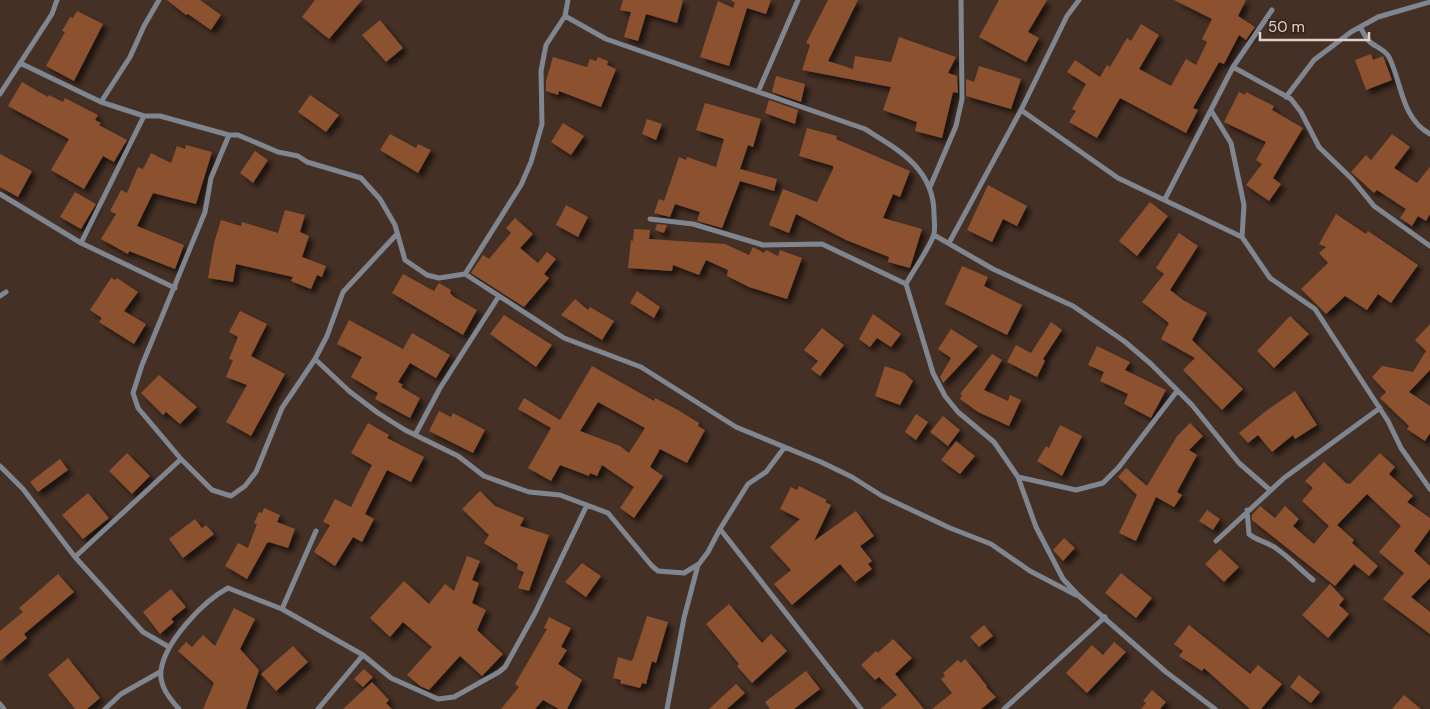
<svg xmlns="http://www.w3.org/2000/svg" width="1430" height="709" font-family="'DM Sans',sans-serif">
	<defs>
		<filter id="shadow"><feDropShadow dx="4.5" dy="4.5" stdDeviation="2.5" flood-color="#0009"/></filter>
	</defs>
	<rect width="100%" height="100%" fill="#453025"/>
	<path fill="#8c512f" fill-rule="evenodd" filter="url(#shadow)" d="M167 0H200L221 15 211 30 188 14 186 15Z
		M315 0H362L329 39 302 17Z
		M623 0H683L677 23 646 14 638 41 624 37 631 12 620 10Z
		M731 0H771L766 14 747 8 729 66 700 57 718 1 733 8 735 3Z
		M828 0H858L828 61 853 69 855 56 891 62 899 37 956 57 948 73 957 76 958 93 953 92 942 138 915 131 917 122 883 110 891 87 802 70 810 45 806 43Z
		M999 0H1047L1028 32 1039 38 1026 62 979 37Z
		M1174 0H1246L1238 16 1255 27 1246 40 1239 35 1224 64 1219 62 1193 108 1198 110 1186 133 1120 98 1097 138 1069 122 1076 111 1072 109 1086 84 1067 72 1075 60 1100 77 1107 65 1110 67 1127 38 1131 41 1141 24 1159 35 1139 69 1171 86 1186 59 1196 65 1207 42 1202 39 1212 19Z
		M77 11 103 24 74 81 46 66 65 32 62 31 70 17 73 18Z
		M380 20 403 48 386 62 362 35Z
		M1371 54 1373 60 1383 56 1392 80 1366 90 1355 60Z
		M553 57 587 67 590 59 596 61 598 57 608 61 607 65 616 69 601 107 559 91 558 95 546 91V81Z
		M979 66 1021 79 1011 109 966 96V79L974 82Z
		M776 76 805 84 801 102 772 92Z
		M22 82 48 97 49 95 63 102 65 98 98 115 95 120 101 123 99 125 127 140 114 162 103 156 84 189 51 170 69 139 8 106Z
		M1239 92 1245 95 1246 92 1274 106 1272 110 1303 128 1273 178 1281 184 1269 201 1246 185 1262 164 1256 160 1266 142 1224 122Z
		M310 95 339 115 326 132 298 112Z
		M769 100 798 110 795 124 765 113Z
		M705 103 761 119 753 147 748 145 740 169 777 179 774 191 740 181 722 228 697 221 700 212 675 204 670 217 654 213 659 199 664 201 679 157 686 160 687 157 716 167 724 139 696 130Z
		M647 119 662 124 656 140 642 134Z
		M563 123 584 136 571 155 551 142Z
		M807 128 837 136 836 139 910 171 900 197 893 194 883 218 922 229 910 268 888 262 889 257 846 240 796 214 789 233 769 225 783 189 817 202 833 169V166L799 156Z
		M390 134 416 148 418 144 431 150 418 173 380 150Z
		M1392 134 1410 147 1394 168 1417 183 1430 167V214L1426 221 1418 216 1412 226 1400 218 1406 209 1377 190 1374 193 1351 172 1366 155 1371 160Z
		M186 145 212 152 196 204 153 193 137 226 184 245 175 269 129 251 128 254 101 239 116 214 110 211 121 190 127 193 138 167 143 169 151 153 171 163 177 146 185 149Z
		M255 151 268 160 253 183 240 173Z
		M0 154 32 171 18 197 0 187Z
		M988 185 1027 206 1017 226 1003 219 992 242 967 230Z
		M75 192 96 204 81 229 60 217Z
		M1150 202 1168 216 1137 256 1119 241Z
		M566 205 588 217 578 237 556 225Z
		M285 210 305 215 300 232 309 236 302 257 326 266 322 277 317 275 311 289 291 281 293 277 236 264 233 282 208 278 214 243 221 220 241 226 242 222 278 233Z
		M1336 214 1366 234 1368 231 1418 265 1391 303 1378 294 1367 310 1345 296 1326 314 1301 289 1328 263 1319 253 1326 247 1319 244Z
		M515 218 533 234 520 248 538 263 547 252 556 259 544 274 549 278 524 307 471 273 483 255 489 259 511 233 506 228Z
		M657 224 667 225 664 233 655 230Z
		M634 229 650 230 649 239 725 244 749 255 753 247 764 253 766 250 778 256 780 250 802 258 787 299 749 287 727 276 728 270 706 260 699 275 673 265 672 271 628 268 631 240 633 241Z
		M1179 233 1198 246 1170 290 1183 300 1207 313 1192 340 1243 389 1222 410 1183 370 1195 358 1161 339 1169 323 1142 302 1164 274 1156 268Z
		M962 266 988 277 984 286 1022 305 1007 335 945 304Z
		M403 274 434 291 439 283 451 290 450 293 454 297 477 310 463 335 392 293Z
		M111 278 115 280 117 278 138 292 124 311 146 324 134 344 99 322 102 318 90 310Z
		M637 291 660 307 654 318 630 303Z
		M575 299 588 310 590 307 614 321 602 340 561 315Z
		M240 311 267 324 251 356 285 374 251 436 226 422 247 385 226 377 233 360 229 359 238 337 229 332Z
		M873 314 901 334 891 347 877 338 870 347 859 339Z
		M504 315 552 345 536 367 490 334Z
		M1290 316 1309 334 1274 368 1257 351Z
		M349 320 403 349 412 333 450 355 436 378 410 363 398 382 403 385 401 387 420 398 410 418 375 399 378 393 351 377 362 357 337 344Z
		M1051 322 1062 330 1043 359 1045 361 1037 377 1007 362 1016 345 1031 353Z
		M1430 324V370L1409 392 1430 406V433L1425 441 1407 429 1409 426 1380 398 1386 392 1372 377 1382 366 1413 372 1426 351 1415 340Z
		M822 328 844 345 820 376 811 369 818 361 804 350Z
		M951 329 978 346 943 383 940 377 951 358 938 349Z
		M1097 346 1130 362 1125 370 1166 390 1151 418 1124 404 1128 394 1100 381 1104 372 1088 365Z
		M992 354 1002 360 984 390 1008 401 1010 395 1021 400 1009 426 978 412 960 399 962 395 960 394Z
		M592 366 654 401 655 398 678 410 699 423 698 426 705 430 687 463 660 449 650 467 663 476 634 518 620 508 634 487 602 465 597 476 590 473 589 476 560 465 551 481 528 468 551 428 518 409 524 398 560 420ZM598 402 645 428 629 453 620 446 580 431Z
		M885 366 904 373 913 381 900 405 875 396Z
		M159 375 197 407 180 424 166 412 163 415 141 393Z
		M1295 391 1317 425 1295 439 1293 435 1272 452 1258 435 1248 443 1239 433 1266 411Z
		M439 411 451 417 453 413 485 430 473 453 429 431Z
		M916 414 928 422 916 440 905 432Z
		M943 416 960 430 948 446 930 432Z
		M368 423 389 435 387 438 424 457 411 482 387 470 365 514 374 519 362 542 353 537 335 566 314 552 330 525 323 522 335 499 351 507 372 465 351 453Z
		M1190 423 1203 436 1189 450 1197 455 1177 492 1182 495 1174 507 1156 497 1136 541 1119 533 1137 495 1118 477 1126 468 1147 486 1177 436Z
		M1060 425 1082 436 1062 476 1037 461 1046 446 1049 448Z
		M956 441 975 456 960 474 941 460Z
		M127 453 150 476 132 494 109 471Z
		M1380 453 1395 467 1389 474 1413 496 1407 502 1430 518V529L1414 551 1430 566V578L1411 597 1430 612V634L1383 599 1404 573 1379 552 1401 526 1367 494 1337 525 1354 540 1352 543 1378 566 1369 576 1354 564 1335 586 1252 520V515L1260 506 1275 518 1285 506 1299 519 1293 526 1314 544 1329 526 1302 501 1313 488 1305 481 1324 462 1346 483 1350 484Z
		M60 459 68 470 38 492 30 482Z
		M799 486 827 500 825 502 831 505 814 541 856 511 874 536 860 546 872 561 868 564 872 569 855 582 840 564 792 605 774 584 791 570 770 547 800 519 780 509 791 487 797 490Z
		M480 491 495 506 524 518 520 526 549 535 529 591 518 588 524 572 517 569 518 564 484 543 489 535 462 509Z
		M88 493 109 518 83 539 62 515Z
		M264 508 280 515 277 522 295 529 288 548 269 542 267 543 247 579 225 566 238 543 248 548 257 524 254 523 259 512 262 513Z
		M1207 510 1220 519 1213 530 1199 521Z
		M195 519 202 528 206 525 214 534 183 558 169 539Z
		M1064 538 1075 548 1063 561 1053 550Z
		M1220 549 1239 567 1224 582 1205 564Z
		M467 556 480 561 472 580 479 583 472 603 486 610 477 630 503 654 482 676 460 656 429 690 420 686 407 675 432 647 403 622 390 637 370 618 404 581 429 604 445 584 454 591Z
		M582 563 601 576 586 597 565 582Z
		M1121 573 1152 598 1136 618 1105 593Z
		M58 574 74 592 24 634 27 638 0 661V631L23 612 19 608Z
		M1330 584 1344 599 1339 605 1349 614 1328 638 1302 615Z
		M171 589 186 607 171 619 174 622 160 634 143 612Z
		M729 604 762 643 771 634 787 651 752 683 737 666 739 664 706 624Z
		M234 608 255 619 240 649 259 670 246 709H203L214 683 178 651 186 642 192 647 203 635 215 646Z
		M647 616 668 622 656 663 652 661 646 684 642 683 640 688 620 683 621 680 613 678 618 657 631 661 633 659Z
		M549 617 571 628 561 647 567 650 558 664 582 680 567 709H559L543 700 535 709H501L519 687 515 684 547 629 544 628Z
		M984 625 993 636 979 647 970 637Z
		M1189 625 1250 674 1258 665 1282 684 1261 709H1250L1204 668 1202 671 1179 656 1183 651 1174 644Z
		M893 639 912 658 895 674 924 709H880L897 695 879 677 875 680 861 665 876 651 878 653Z
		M1114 642 1126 652 1087 693 1066 673 1092 645 1103 655Z
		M293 646 308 662 276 691 261 674Z
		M68 658 100 698 87 709H75L48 675Z
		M965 659 987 686 986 687 996 697 981 709H932L952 693 941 679 945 676 943 673 958 660 961 663Z
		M364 669 373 677 363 687 354 679Z
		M806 671 820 689 794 709H770L765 702Z
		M1299 675 1320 692 1311 703 1290 687Z
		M372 682 389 700 386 703 392 709H343Z
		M736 684 745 693 727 709H709Z
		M1152 690 1166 702 1160 709H1141L1146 703 1143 701Z
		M1404 695 1421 709H1392Z"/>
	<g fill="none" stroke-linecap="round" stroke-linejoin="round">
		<path stroke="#808690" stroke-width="5" d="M568 0 565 16 546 45 541 71 542 124 531 162 521 185 465 274 439 278 427 275 405 260 395 225 380 199 361 178 307 162 298 156 278 152 238 135H229L211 178 205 212 142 365 133 393 138 408 181 459 212 490 231 496 245 486 256 472 282 408 315 359 349 391 378 413 405 430 458 456 484 476 529 492 560 495 608 513 652 566 658 571 684 573 699 564 708 552 720 529 748 484 766 472 784 448
			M565 16 606 39 865 129C899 150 934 169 934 214 934 221 936 230 933 237 926 253 915 268 906 284L933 373 945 396 958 412 994 442 1018 477 1036 527 1063 579 1079 596 1166 672 1215 709
			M1360 27C1363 31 1365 37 1368 40 1374 47 1384 48 1389 57 1402 83 1401 118 1430 134
			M20 63 101 102 144 116H160L229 135
			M1233 67 1291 99 1301 112 1319 147 1352 179 1374 206 1430 246
			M758 92 798 0
			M0 94 52 14 57 0
			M1286 97 1314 60 1351 32 1378 17 1430 2
			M101 102 130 57 144 26 159 0
			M1021 110 1118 178 1242 237 1270 278 1315 309 1388 421 1401 448 1430 489
			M1212 112 1231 143 1244 205 1242 237
			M930 187 956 126 962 99 961 0
			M0 194 81 243 175 288
			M1165 199 1233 67 1272 10
			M650 219 693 224 763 245 822 244 906 284
			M934 235 993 269 1073 306 1124 341 1151 364 1192 405 1239 463 1270 490
			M81 243 144 116
			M949 243 1021 110 1067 16 1079 0
			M465 274 564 338 641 367 736 427 821 462 852 477 882 496 950 528 991 544 1030 571 1076 595
			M0 296 6 292
			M315 359 327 336 343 292 397 234
			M415 435 440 388 499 296
			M0 466 23 489 75 557 143 632 169 647
			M1018 477 1076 490 1103 483 1119 467 1177 391
			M1247 510 1249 534C1257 541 1268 542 1277 549 1290 558 1301 570 1313 580
			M720 529 861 709
			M1216 541 1284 478 1380 408
			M75 557 181 459
			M282 609 316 531
			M0 704 4 709
			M105 709 121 694 160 672
			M179 709C170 699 159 686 161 671 164 643 203 601 228 588L282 609 363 655 391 678 438 699 454 697 499 672 505 667 535 613 587 505
			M318 709 363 655
			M667 709 684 618 698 565
			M1004 709 1105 617"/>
	</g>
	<path d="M1260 32v8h109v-8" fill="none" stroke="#dfd1ca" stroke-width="2.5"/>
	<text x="1268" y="32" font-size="15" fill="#dfd1ca" stroke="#3a261b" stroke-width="4" paint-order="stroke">50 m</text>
</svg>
